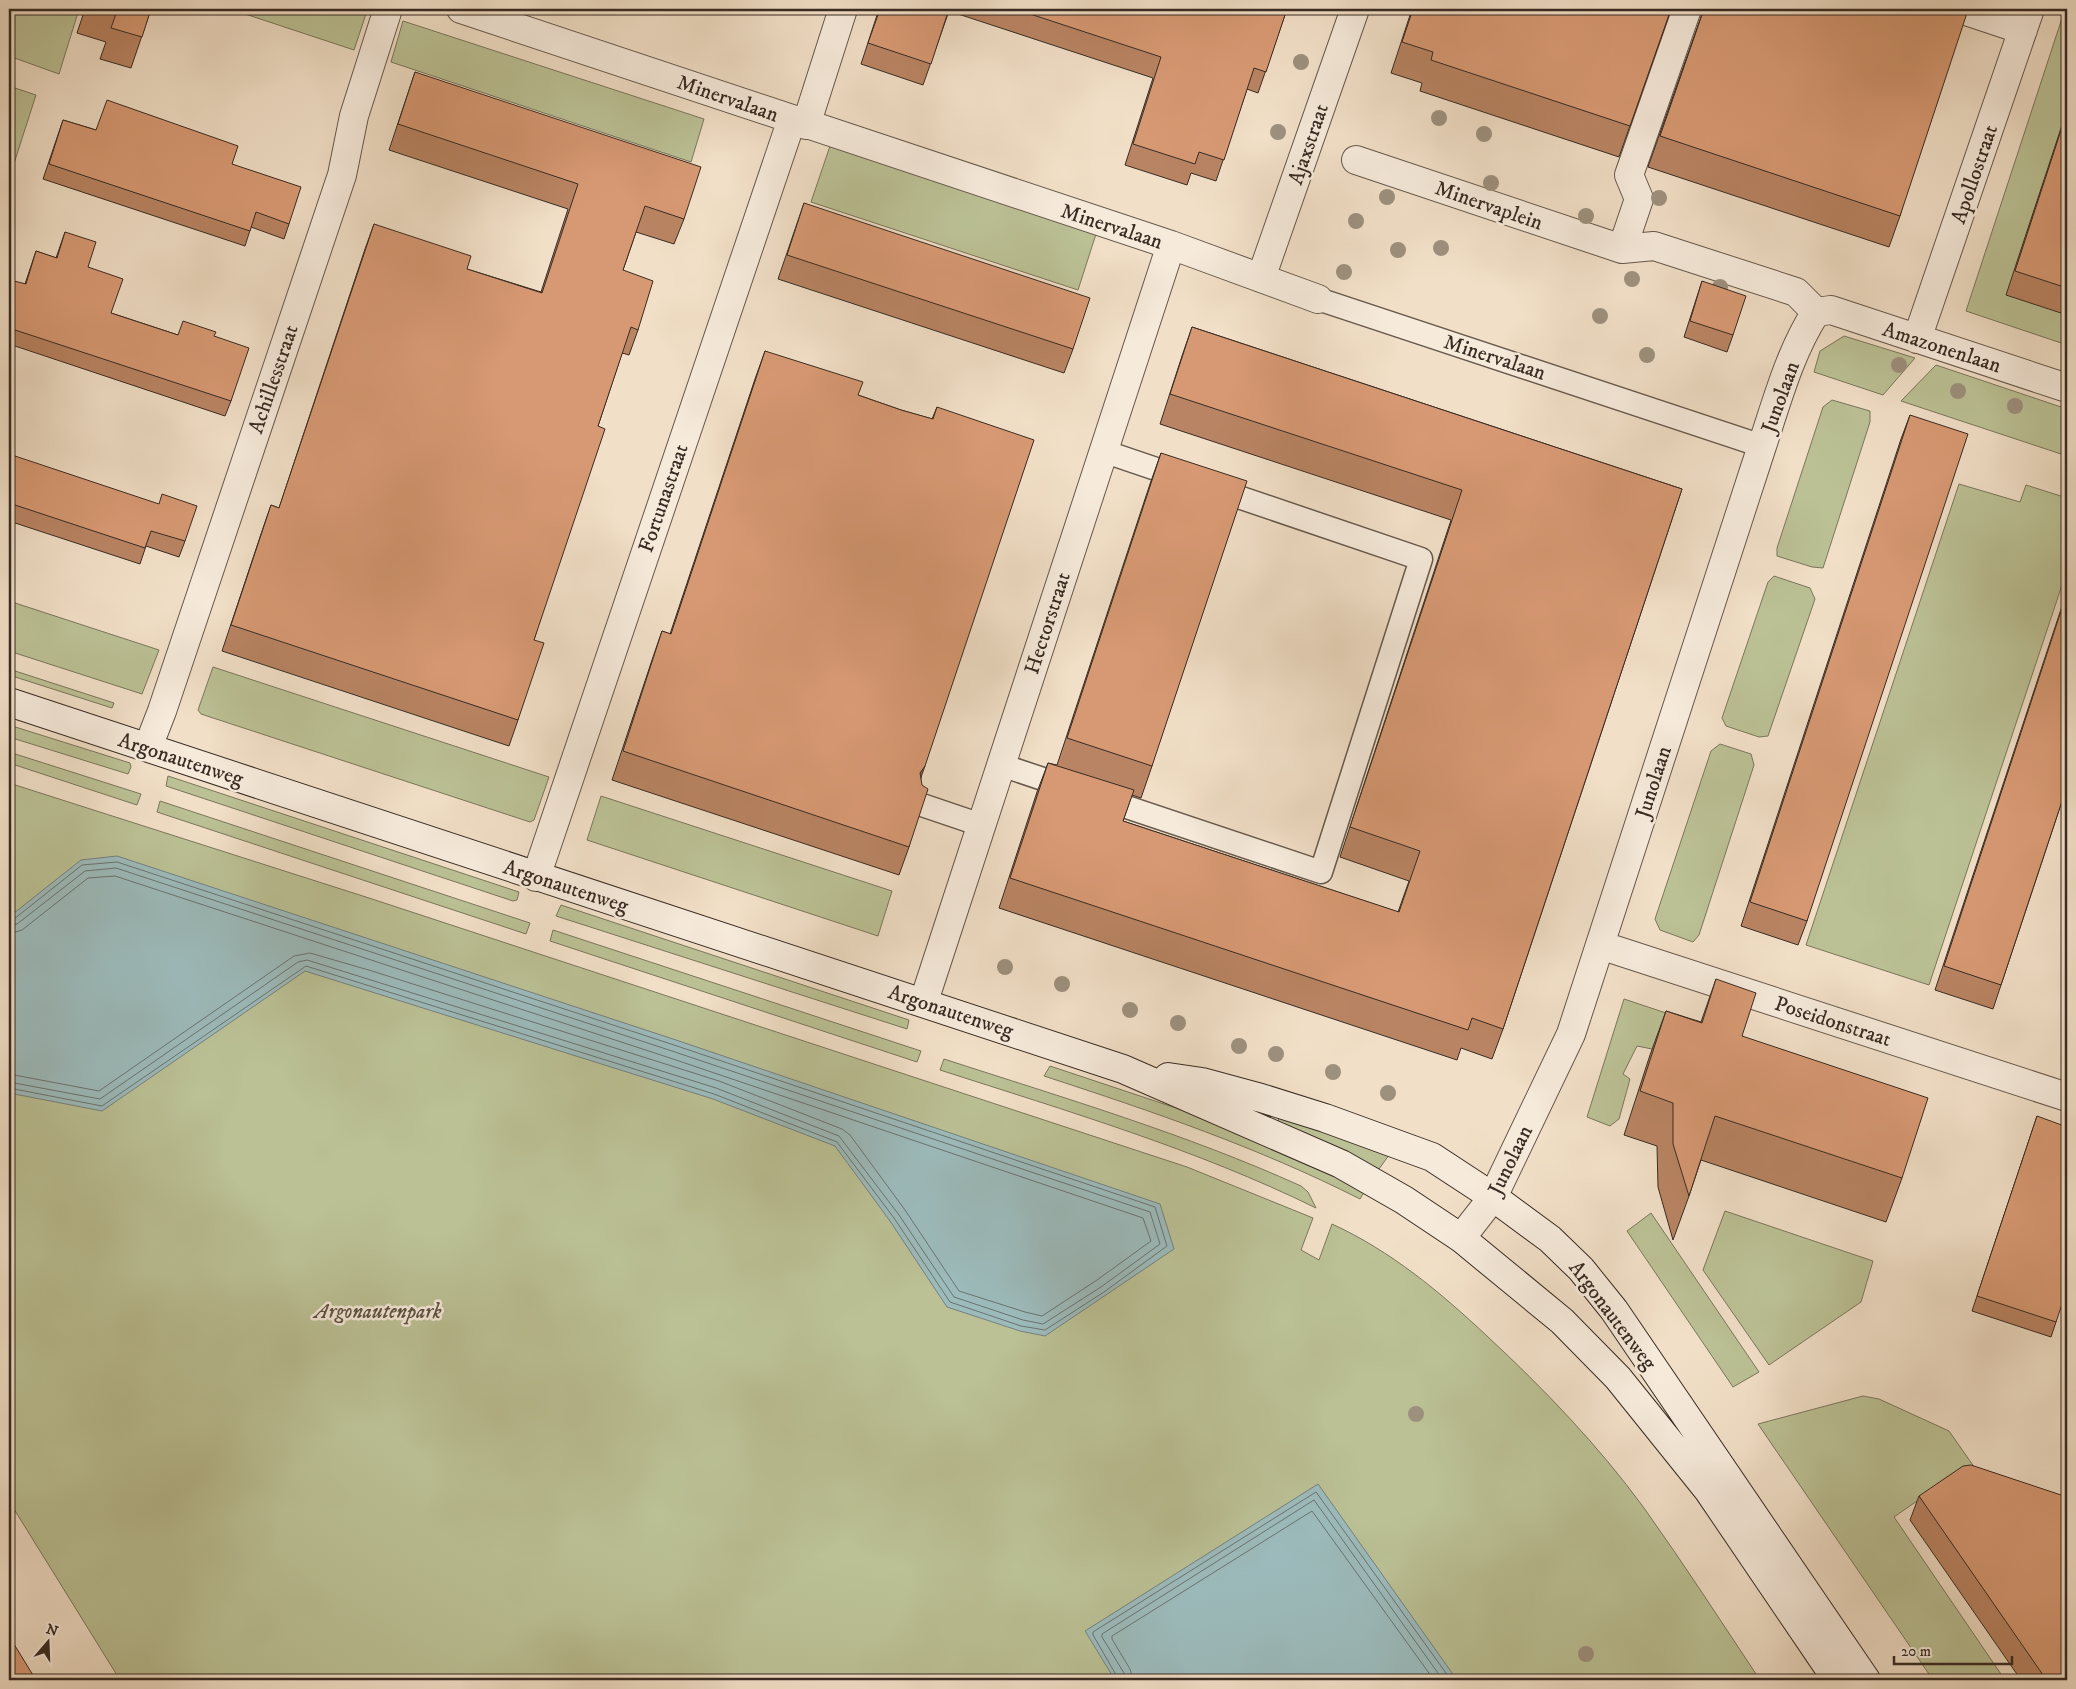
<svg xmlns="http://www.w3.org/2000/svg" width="2076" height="1689" font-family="'IM FELL DW Pica',serif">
	<rect width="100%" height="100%" fill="#f1dfc7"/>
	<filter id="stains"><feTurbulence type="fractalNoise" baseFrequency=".004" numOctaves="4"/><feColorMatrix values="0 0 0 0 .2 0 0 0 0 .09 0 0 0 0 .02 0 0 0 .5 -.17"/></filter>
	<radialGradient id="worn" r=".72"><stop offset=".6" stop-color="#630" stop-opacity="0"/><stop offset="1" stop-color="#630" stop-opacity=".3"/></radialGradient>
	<path fill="#bbc195" stroke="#7a765c" d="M9 9H79L59 74 9 56Z
		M230 9H360L367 11 354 50Z
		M2065 9H2067V345L1966 311Z
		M403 21 704 119 691 162 391 62Z
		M9 86 36 95 9 179Z
		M830 146 1096 234 1078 290 811 202Z
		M1844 336 1915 358 1883 395 1814 372 1820 351Z
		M1936 365 2067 409V456L1901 401Z
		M1832 400 1870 411V422L1823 568 1812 567 1777 556V548L1823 407Z
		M1959 484 2020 502 2026 485 2067 498V570L1929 985 1806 945Z
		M1774 576 1810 588 1815 599 1768 736 1759 737 1726 726 1722 718 1768 582Z
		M9 601 159 650 142 694 9 651Z
		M213 667 549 777 534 820 530 822 201 714 198 710Z
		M9 669 114 703 112 708 9 675Z
		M9 725 130 763 131 767 128 774 9 737Z
		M1720 744 1751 754 1754 765 1699 935 1693 942 1660 930 1655 919 1711 751Z
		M9 752 141 794 137 805 9 763Z
		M168 776 519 892 517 900 513 901 166 786Z
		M9 783 369 898 1187 1167 1313 1218 1301 1250 1319 1260 1332 1224C1391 1251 1440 1292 1487 1336 1544 1389 1598 1445 1644 1508 1684 1564 1722 1623 1760 1680H1067L1065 1676 1057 1680H120L9 1501Z
		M601 796 892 891 878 936 587 840Z
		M160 801 530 923 526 934 157 812Z
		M561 905 909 1020 907 1029 556 916Z
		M553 930 921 1051 917 1062 550 941Z
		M1624 999 1678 1017 1667 1052 1637 1046 1623 1074 1630 1079 1619 1119 1610 1126 1587 1117Z
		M944 1059C1064 1098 1186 1134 1301 1186L1308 1192 1316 1208C1196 1149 1067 1111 940 1070Z
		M1050 1066 1182 1110 1366 1189 1360 1199C1257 1147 1154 1112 1044 1076Z
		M1281 1117 1389 1155 1379 1169 1280 1123 1278 1120Z
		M1725 1211 1873 1261 1861 1302 1769 1365 1703 1270Z
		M1651 1213 1759 1372 1733 1387 1627 1231Z
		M1863 1396 1879 1399 1949 1431 1998 1501 1927 1494 1894 1517 2005 1680H1933L1758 1424Z"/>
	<path fill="#9cbbbc" stroke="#74817f" d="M117 856 676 1040 1160 1204 1174 1249 1045 1336 1020 1331 947 1307 890 1221 835 1146 713 1099 305 971 102 1111 9 1093V917L81 860Z
		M1318 1484 1457 1680H1115L1085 1631Z"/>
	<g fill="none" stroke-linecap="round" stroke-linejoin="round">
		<path stroke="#6a7370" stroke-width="1" d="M9 920 14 919 82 865 117 862 674 1045 1155 1207 1167 1246 1104 1292 1045 1330 1021 1326 950 1302 894 1218 837 1142 714 1094 306 966 102 1106 9 1088
			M9 926 17 924 85 871 116 868 672 1051 1150 1212 1160 1244 1101 1287 1043 1324 1023 1320 954 1297 899 1215 839 1136 716 1088 307 960 298 962 100 1099 9 1082
			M9 934 22 930 88 878 115 876 670 1058 1143 1218 1151 1241 1097 1280 1042 1316 1025 1312 959 1291 905 1210 850 1135 842 1129 719 1081 372 971 310 953 294 956 99 1091 9 1074
			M1119 1680 1093 1635V1632L1316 1492 1451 1680
			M1125 1680 1124 1673 1102 1637V1634L1314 1500 1443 1680
			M1133 1680 1130 1669 1112 1639V1636L1312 1511 1434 1680"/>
		<defs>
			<path id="lane" d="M1318 299 1762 446
				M1001 765 1321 872 1421 559 1103 451
				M922 805 981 825"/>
			<path id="street" d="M461 9 1171 245 1318 299
				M1960 9 2023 30
				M806 125 843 9
				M1356 160 1622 249 1654 246 1796 292 1816 312
				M1622 249 1639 199 1629 175 1687 9
				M1261 278 1355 9
				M1816 312 1831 310 2067 388
				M1917 339 2030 9
				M148 747 162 711 342 175 354 116 388 9
				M536 877 792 119
				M1600 945 2067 1097
				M924 1001 1171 245
				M1461 1238 1493 1197 1571 1034 1762 446C1777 401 1790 352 1816 312"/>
			<path id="secondary" d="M9 702 1123 1069 1341 1164 1404 1200 1461 1238 1562 1321 1618 1378 1708 1490 1837 1680
				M1168 1077 1202 1082 1261 1098 1325 1118 1432 1157 1493 1197 1550 1239 1581 1269 1614 1310 1866 1680"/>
		</defs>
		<use href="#lane" stroke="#66584c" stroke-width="25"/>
		<use href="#street" stroke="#66584c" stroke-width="30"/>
		<use href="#secondary" stroke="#382b23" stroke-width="30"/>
		<use href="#lane" stroke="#f6eadb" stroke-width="22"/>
		<use href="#street" stroke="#f6eadb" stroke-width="28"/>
		<use href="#secondary" stroke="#f6eadb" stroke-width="28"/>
	</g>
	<g fill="#9d907d">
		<circle cx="1301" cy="62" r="8"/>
		<circle cx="1439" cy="118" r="8"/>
		<circle cx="1278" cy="132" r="8"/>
		<circle cx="1484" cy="134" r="8"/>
		<circle cx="1491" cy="183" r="8"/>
		<circle cx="1387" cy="197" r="8"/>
		<circle cx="1659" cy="198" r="8"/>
		<circle cx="1586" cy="216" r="8"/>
		<circle cx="1356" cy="221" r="8"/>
		<circle cx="1441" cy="248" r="8"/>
		<circle cx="1398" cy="250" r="8"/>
		<circle cx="1344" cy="272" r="8"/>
		<circle cx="1632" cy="279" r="8"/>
		<circle cx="1720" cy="287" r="8"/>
		<circle cx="1600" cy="316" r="8"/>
		<circle cx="1647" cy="355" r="8"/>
		<circle cx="1899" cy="365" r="8"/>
		<circle cx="1958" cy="391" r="8"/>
		<circle cx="2015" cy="406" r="8"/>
		<circle cx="1005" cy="967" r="8"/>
		<circle cx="1062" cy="984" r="8"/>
		<circle cx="1130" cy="1010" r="8"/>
		<circle cx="1178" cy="1023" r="8"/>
		<circle cx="1239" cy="1046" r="8"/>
		<circle cx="1276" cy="1054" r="8"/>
		<circle cx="1333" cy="1072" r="8"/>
		<circle cx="1388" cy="1093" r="8"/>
		<circle cx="1416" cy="1414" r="8"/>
		<circle cx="1586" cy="1654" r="8"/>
	</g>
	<path fill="#b98463" stroke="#382b23" d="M85 9H151L131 68 100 59 106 42 77 33Z
		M879 9H1287L1258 93 1247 89 1216 181 1191 173 1187 185 1125 165 1153 78 949 11 923 85 861 64Z
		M1412 9H1671L1619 157 1420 91 1422 83 1391 73Z
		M1702 9H1953L1900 216 1889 247 1648 167 1702 14Z
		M415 72 684 219 674 244 636 232 623 270 638 330 629 355 622 353 598 426 534 640 518 720 509 746 222 651 262 531 271 505 279 508 365 249 374 224 467 269 541 292 568 209 389 150Z
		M2067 110V315L2006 295Z
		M63 120 96 130 232 164 289 224 284 239 251 227 245 246 43 179Z
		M804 203 1073 349 1064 373 778 279Z
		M65 232 88 267 111 313 178 335 214 336 231 401 225 416 9 344V282L25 284 36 251 56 258Z
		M1702 281 1733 335 1727 352 1684 337Z
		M1192 327 1682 489 1503 1029 1492 1059 1461 1048 1457 1060 999 908 1037 792 1048 763 1057 765 1150 484 1161 453 1152 766 1141 798 1132 795 1123 821 1398 912 1409 881 1340 857 1451 520 1160 424 1182 356Z
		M765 351 858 395 901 410 932 419 937 407 921 778 909 847 899 875 612 780 652 660 662 631 670 634 755 379Z
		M1910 415 1807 921 1798 945 1741 926 1901 439Z
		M9 454 185 541 179 557 146 546 140 564 9 521Z
		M2067 591V786L2001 985 1993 1009 1935 990Z
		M1716 979 1742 1036 1902 1178 1886 1222 1701 1160 1689 1196 1673 1240 1658 1187 1657 1146 1624 1135 1650 1055 1666 1011 1701 1022Z
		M2037 1116 2056 1322 2051 1337 1972 1311Z
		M1919 1496 2067 1680H2021L1910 1520Z"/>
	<path fill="#966b50" stroke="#382b23" d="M925 766 915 794 920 773Z"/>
	<path fill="#d79973" stroke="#382b23" d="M110 9H151L142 37 111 28 117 11Z
		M880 9H949L931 64 868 43Z
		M1015 9H1287L1266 72 1254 68 1224 160 1199 152 1195 164 1133 144 1161 57Z
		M1413 9H1671L1630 126 1431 60 1433 52 1402 42Z
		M1704 9H1953L1967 13 1900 216 1660 136Z
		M415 72 701 167 684 219 645 206 623 270 653 281 638 330 631 327 598 426 605 429 534 640 544 643 518 720 231 625 271 505 279 508 374 224 471 256 467 269 542 293 578 184 398 124Z
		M107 100 238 146 232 164 301 187 289 224 256 212 250 231 49 164 63 120 96 130Z
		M2067 112V288L2015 271Z
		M804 203 1090 298 1073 349 787 255Z
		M65 232 96 242 88 267 123 279 111 313 178 335 183 321 216 332 214 336 249 348 231 401 9 328V283L10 280 26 284 36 251 57 258Z
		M1702 281 1746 296 1733 335 1690 321Z
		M1192 327 1682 489 1503 1029 1472 1018 1468 1030 1010 878 1048 763 1134 790 1123 821 1399 912 1420 851 1350 827 1462 490 1170 394Z
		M765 351 863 382 858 395 901 410 933 419 937 407 1034 440 925 766 920 773 922 785 928 789 909 847 623 751 662 631 671 634Z
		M1910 415 1968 434 1807 921 1750 902Z
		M1161 453 1247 481 1152 766 1067 738Z
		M9 454 159 504 162 494 197 506 185 541 151 531 145 548 9 503Z
		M2067 593V786L2001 985 1944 966Z
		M1716 979 1756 993 1742 1036 1928 1098 1902 1178 1715 1116 1689 1196 1673 1144V1103L1640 1091 1666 1011 1702 1023Z
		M2037 1116 2067 1127V1289L2056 1322 1977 1296Z
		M1971 1465 2067 1497V1680H2058L2043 1675 1919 1496 1963 1466Z
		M9 1636 36 1680H9Z"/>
	<g text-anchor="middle" stroke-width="5" stroke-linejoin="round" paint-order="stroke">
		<g font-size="21" fill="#382b23" stroke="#f6eadb">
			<text transform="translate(728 98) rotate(19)" y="7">Minervalaan</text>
			<text transform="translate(1308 144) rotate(-71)" y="7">Ajaxstraat</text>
			<text transform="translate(1974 174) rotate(-71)" y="7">Apollostraat</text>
			<text transform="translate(1489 205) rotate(19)" y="7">Minervaplein</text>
			<text transform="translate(1112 226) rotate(18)" y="7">Minervalaan</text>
			<text transform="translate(1942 347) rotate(18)" y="7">Amazonenlaan</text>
			<text transform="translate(1495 357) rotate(18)" y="7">Minervalaan</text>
			<text transform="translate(273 379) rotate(-71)" y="7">Achillesstraat</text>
			<text transform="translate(1780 397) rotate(-70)" y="7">Junolaan</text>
			<text transform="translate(663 498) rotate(-71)" y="7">Fortunastraat</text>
			<text transform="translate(1047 623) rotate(-72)" y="7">Hectorstraat</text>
			<text transform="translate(181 759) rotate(18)" y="7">Argonautenweg</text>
			<text transform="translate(1653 782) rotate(-72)" y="7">Junolaan</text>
			<text transform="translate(566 886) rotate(18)" y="7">Argonautenweg</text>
			<text transform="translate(951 1011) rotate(18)" y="7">Argonautenweg</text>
			<text transform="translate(1833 1021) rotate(18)" y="7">Poseidonstraat</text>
			<text transform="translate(1510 1160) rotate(-64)" y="7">Junolaan</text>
			<text transform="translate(1613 1315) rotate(53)" y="7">Argonautenweg</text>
		</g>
		<g font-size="21" font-style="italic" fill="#595040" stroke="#f6eadb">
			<text x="378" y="1318">Argonautenpark</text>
		</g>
	</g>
	<rect width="2076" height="1689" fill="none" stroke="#f1dfc7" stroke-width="30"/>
	<rect x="10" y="10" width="2056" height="1669" fill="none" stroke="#382b23" stroke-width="2.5"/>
	<rect x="15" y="15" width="2046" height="1659" fill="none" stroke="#382b23"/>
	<g transform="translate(48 1642) rotate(19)" stroke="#f6eadb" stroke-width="4" paint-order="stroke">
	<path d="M0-4L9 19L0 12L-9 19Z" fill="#382b23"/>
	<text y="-8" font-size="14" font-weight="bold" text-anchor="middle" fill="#382b23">N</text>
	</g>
	<path d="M1894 1656v8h118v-8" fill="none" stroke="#382b23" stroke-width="2.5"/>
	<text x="1901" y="1656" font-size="15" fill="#382b23" stroke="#f6eadb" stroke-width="4" paint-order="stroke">20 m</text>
	<rect width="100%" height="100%" filter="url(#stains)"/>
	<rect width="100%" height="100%" fill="url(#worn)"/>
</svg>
